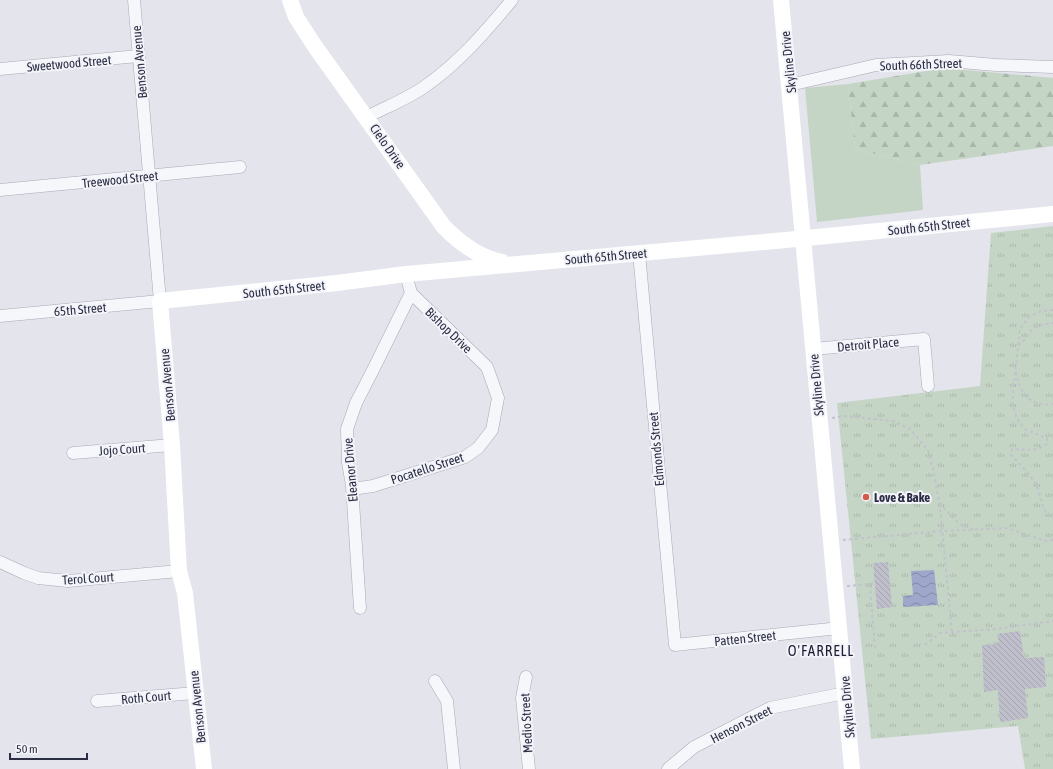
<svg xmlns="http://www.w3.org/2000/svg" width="1053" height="769" font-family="'Asap Condensed',sans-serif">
	<defs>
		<pattern id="forest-firs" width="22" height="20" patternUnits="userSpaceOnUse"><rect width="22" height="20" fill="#c5d5c5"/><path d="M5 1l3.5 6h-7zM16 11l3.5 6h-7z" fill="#a9b7aa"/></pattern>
		<pattern id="park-tufts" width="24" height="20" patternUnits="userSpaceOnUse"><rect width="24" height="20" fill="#c5d5c5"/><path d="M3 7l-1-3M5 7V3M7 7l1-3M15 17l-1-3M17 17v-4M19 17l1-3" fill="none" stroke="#a9b7aa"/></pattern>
		<pattern id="water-waves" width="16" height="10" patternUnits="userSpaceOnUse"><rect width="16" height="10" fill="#9fa7cb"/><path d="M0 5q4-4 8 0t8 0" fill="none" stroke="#8288a6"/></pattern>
		<pattern id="building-back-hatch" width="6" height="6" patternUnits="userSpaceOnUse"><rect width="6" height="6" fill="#bebfcb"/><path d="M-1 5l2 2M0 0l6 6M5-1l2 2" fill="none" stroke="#a3a4b0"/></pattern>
	</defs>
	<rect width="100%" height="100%" fill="#e3e4ec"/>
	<path fill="#c5d5c5" d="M848 84 855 149 920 165 923 210 817 222 805 88Z"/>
	<path fill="url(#forest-firs)" d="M944 68 1053 78V146L920 165 855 149 848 84Z"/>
	<path fill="url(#park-tufts)" d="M1053 226V769H1025L1018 726 871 739 837 403 980 386 991 233Z"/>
	<path fill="url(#water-waves)" d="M934 570 938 605 903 607V596L913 595 911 571Z"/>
	<path fill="url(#building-back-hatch)" d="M888 562 892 607 877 609 873 563Z
		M1020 631 1024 658 1044 657 1046 687 1025 689 1028 718 1000 722 998 690 984 692 982 645H993V642L999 643 997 634Z"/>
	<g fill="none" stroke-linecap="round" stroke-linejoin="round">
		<defs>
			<path id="street" d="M0 69 138 56
				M790 85 876 65 949 61 996 65 1053 67
				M367 117C386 107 407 99 424 87 459 63 485 32 512 0
				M0 190 240 167
				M639 253 675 645 840 628
				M0 316 160 301 134 0
				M813 349 924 339 928 386
				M73 453 172 445
				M352 486 359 488 373 486 465 457 478 448 492 430 498 398 487 367 411 293
				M0 562 24 573 38 578 68 581 179 571
				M360 608 352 486 348 462 347 429 356 403 374 368 411 293 406 274
				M526 677 522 698 529 769
				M435 681 447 701 454 769
				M97 701 195 693
				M668 769 694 747 770 708 845 693"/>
		</defs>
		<use href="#street" stroke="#a8a9b6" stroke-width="13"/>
		<path stroke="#c1c2cb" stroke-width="2" stroke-dasharray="3 3" stroke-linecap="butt" d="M1053 310 1041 311 1029 317 1020 329 1012 403 1017 419 1026 430 1047 438V444C1032 453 1028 449 1012 449L1011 455C1019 464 1032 475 1037 487 1041 496 1042 515 1053 518
			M1018 345C1024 343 1025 337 1029 333 1036 325 1043 324 1053 323
			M1016 372C1020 393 1029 407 1053 404
			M832 418 844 416 893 421 910 429 928 450 935 478 940 508 952 632
			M939 503 959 524 973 529
			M843 540 942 531 1007 528 1045 541 1053 540
			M870 584 875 583
			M847 586 870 584 875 650
			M925 645 940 633 996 629 1053 621"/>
		<use href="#street" stroke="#f6f7fa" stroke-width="12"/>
		<path stroke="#fff" stroke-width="16" d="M290 0 296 17 314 45 444 227C460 243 479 258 502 262
			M781 0 852 769
			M204 769 185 593 179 571 172 445 160 301 337 283 406 274 786 240 1053 214"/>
	</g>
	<circle fill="#d05c49" stroke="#f3f4f9" stroke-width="1.5" cx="866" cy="497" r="4"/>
	<g text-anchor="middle" stroke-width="4" stroke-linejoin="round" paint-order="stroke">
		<g font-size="13" fill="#2b2d44" stroke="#f3f4f9">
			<text transform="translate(139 62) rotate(-95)" y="5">Benson Avenue</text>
			<text transform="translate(788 62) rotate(-96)" y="5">Skyline Drive</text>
			<text transform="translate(69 63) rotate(-5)" y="5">Sweetwood Street</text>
			<text transform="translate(921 64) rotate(-2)" y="5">South 66th Street</text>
			<text transform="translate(388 146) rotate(55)" y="5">Cielo Drive</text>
			<text transform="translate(120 179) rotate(-6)" y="5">Treewood Street</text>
			<text transform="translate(929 226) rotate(-6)" y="5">South 65th Street</text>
			<text transform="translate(606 256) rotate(-5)" y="5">South 65th Street</text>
			<text transform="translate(284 289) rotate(-6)" y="5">South 65th Street</text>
			<text transform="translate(80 309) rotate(-5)" y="5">65th Street</text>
			<text transform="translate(449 330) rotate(44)" y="5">Bishop Drive</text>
			<text transform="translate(868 344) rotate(-5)" y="5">Detroit Place</text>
			<text transform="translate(167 385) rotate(-95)" y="5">Benson Avenue</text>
			<text transform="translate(816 385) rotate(-95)" y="5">Skyline Drive</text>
			<text transform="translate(122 449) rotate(-4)" y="5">Jojo Court</text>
			<text transform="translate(656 449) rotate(-95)" y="5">Edmonds Street</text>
			<text transform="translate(427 468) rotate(-18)" y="5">Pocatello Street</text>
			<text transform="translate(350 470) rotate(-95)" y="5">Eleanor Drive</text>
			<text transform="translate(88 578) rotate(-4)" y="5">Terol Court</text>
			<text transform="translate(745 638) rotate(-6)" y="5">Patten Street</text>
			<text transform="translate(146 697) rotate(-5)" y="5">Roth Court</text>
			<text transform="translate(197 707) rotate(-96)" y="5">Benson Avenue</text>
			<text transform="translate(847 707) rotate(-95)" y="5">Skyline Drive</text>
			<text transform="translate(526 723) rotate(-93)" y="5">Medio Street</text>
			<text transform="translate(741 724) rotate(-27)" y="5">Henson Street</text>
		</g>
		<g font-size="13" font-weight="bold" fill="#2b2d44" stroke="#f3f4f9" text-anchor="start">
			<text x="874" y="502">Love &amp; Bake</text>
		</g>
		<g font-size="15" letter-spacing="1" fill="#1d1e35" stroke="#f3f4f9">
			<text x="821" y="656">O'FARRELL</text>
		</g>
	</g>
	<path d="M10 753v6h77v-6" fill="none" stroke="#2b2d44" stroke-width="2"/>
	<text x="16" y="753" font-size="12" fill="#2b2d44" stroke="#f3f4f9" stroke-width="3" paint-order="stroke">50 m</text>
</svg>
